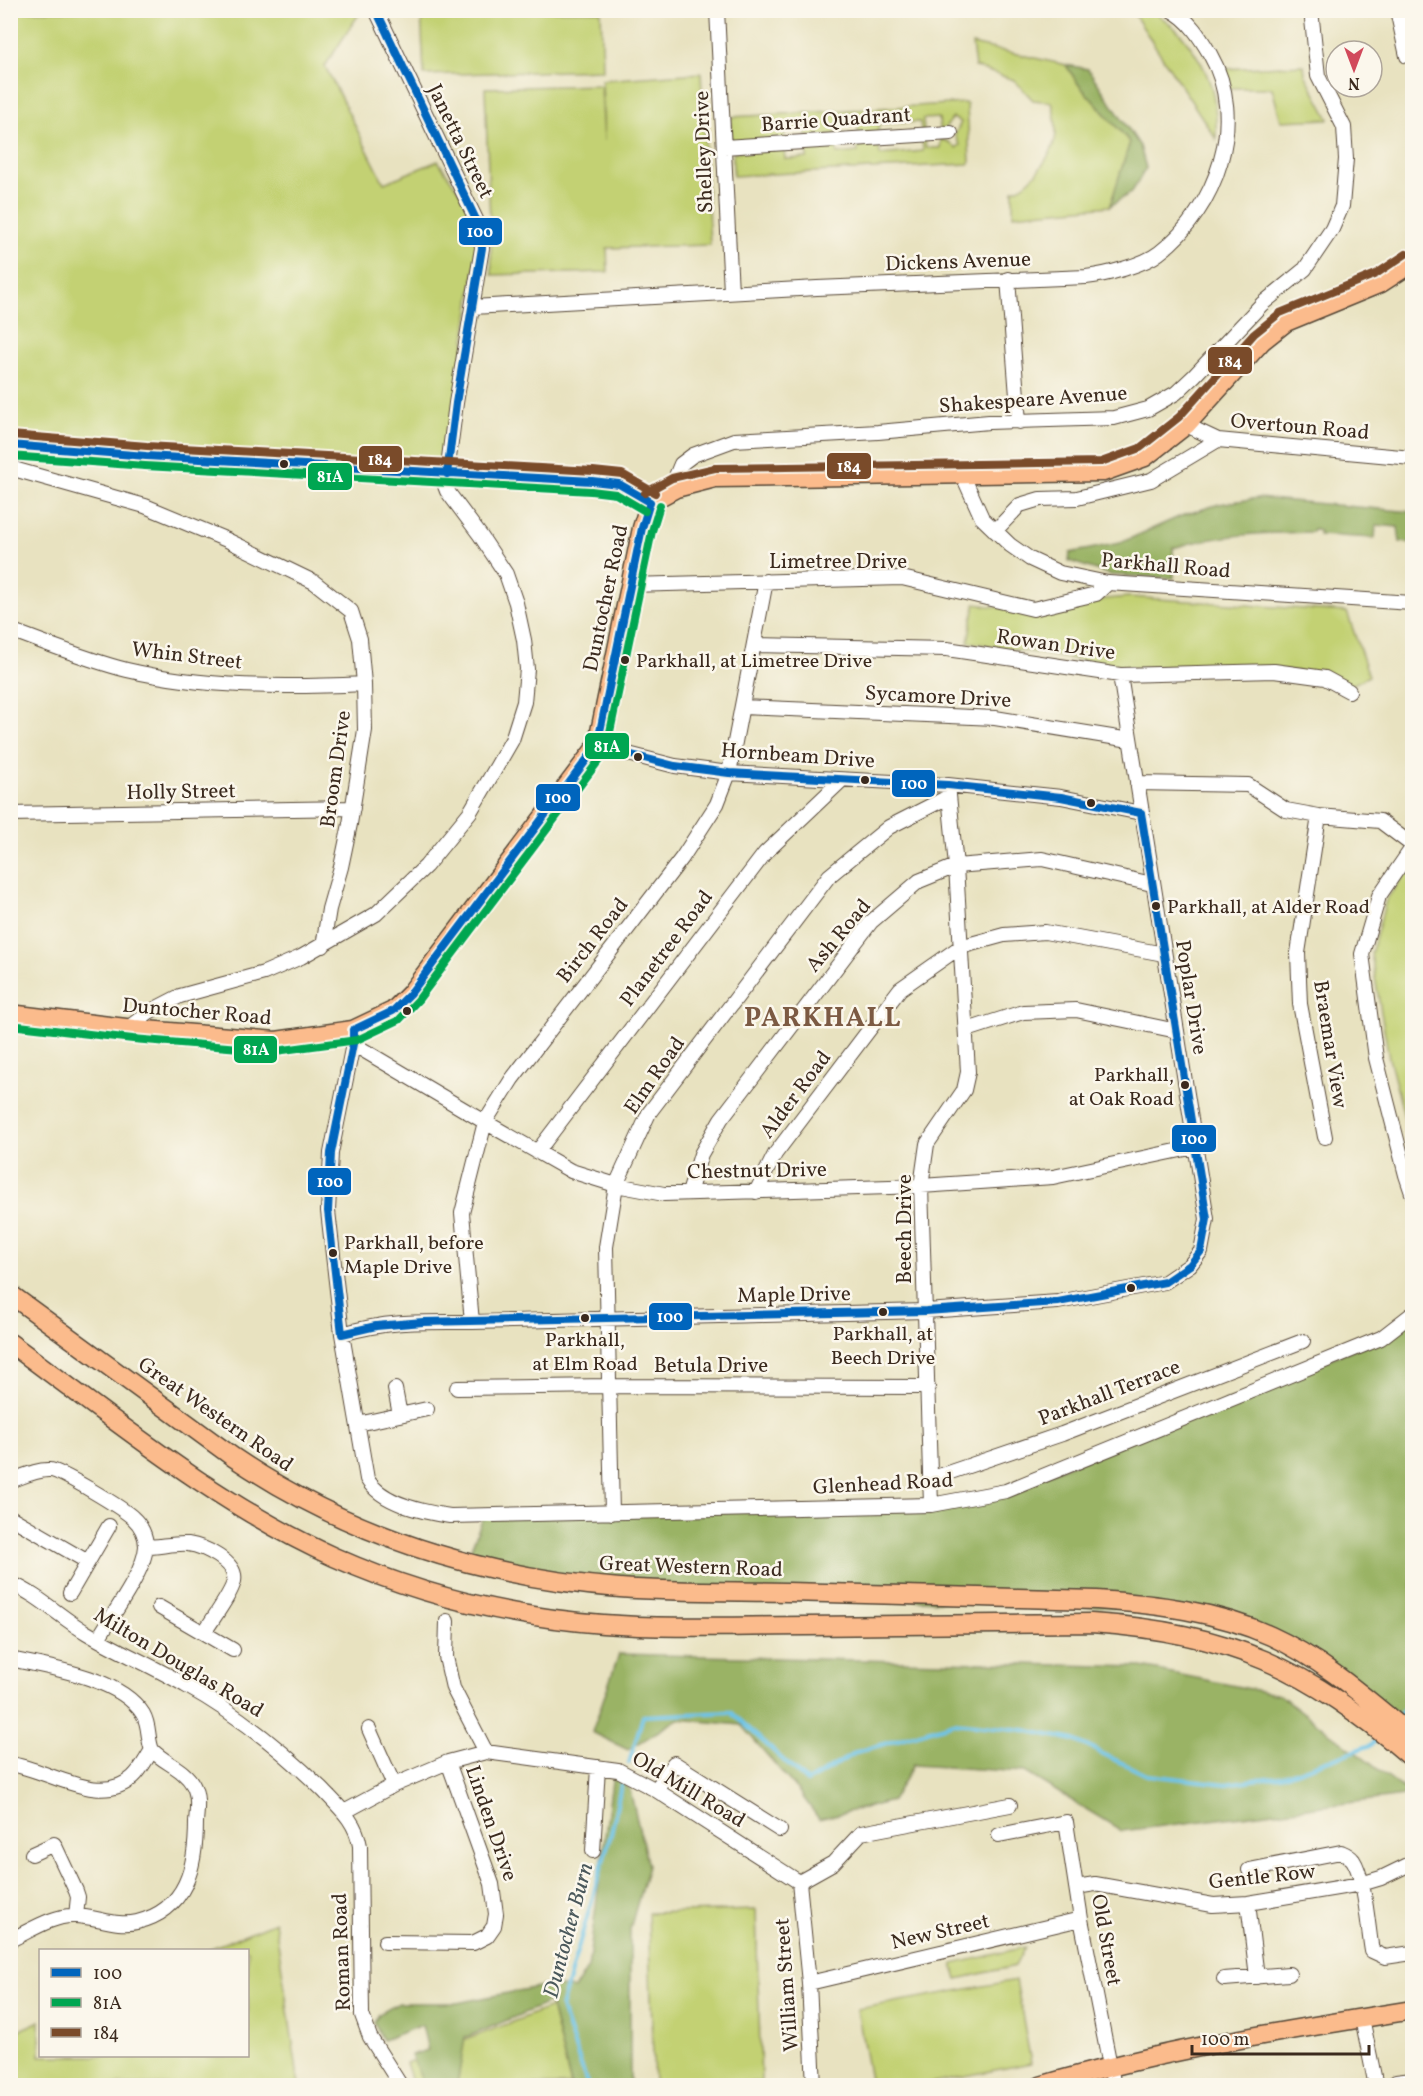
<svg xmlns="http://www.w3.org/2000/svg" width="1423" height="2096" font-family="Vollkorn,serif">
	<rect width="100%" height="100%" fill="#fbf7ec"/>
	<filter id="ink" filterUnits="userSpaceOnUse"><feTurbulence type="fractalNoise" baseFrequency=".0167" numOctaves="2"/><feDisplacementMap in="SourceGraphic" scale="12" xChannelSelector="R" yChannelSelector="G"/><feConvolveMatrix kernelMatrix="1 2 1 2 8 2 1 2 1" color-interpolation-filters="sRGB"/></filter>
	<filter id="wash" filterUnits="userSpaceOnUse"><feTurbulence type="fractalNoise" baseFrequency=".008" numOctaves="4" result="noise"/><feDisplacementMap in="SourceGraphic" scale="24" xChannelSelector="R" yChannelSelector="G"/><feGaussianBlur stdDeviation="1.35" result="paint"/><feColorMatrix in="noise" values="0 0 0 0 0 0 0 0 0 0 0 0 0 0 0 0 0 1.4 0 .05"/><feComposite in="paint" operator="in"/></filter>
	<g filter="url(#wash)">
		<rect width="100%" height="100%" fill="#e8e2c0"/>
		<path fill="#c3d173" stroke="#7f7e48" stroke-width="1.5" d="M10 11H361L325 66 384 183 438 161 467 203 480 228 447 474 11 445Z
			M421 11H601L603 70 424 75Z
			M1132 11H1153C1164 19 1177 28 1185 39 1211 72 1218 98 1216 139Z
			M972 44 1066 65 1079 85 1130 142 1110 206 1013 215V190C1032 185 1056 151 1056 131 1056 121 1054 111 1052 102L1033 100 1014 80 975 67Z
			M1304 65 1305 74 1329 119 1281 121 1272 88H1228L1224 69Z
			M701 73 710 245 607 248 608 272 492 275 485 88 601 85 604 141 602 80Z
			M965 103 967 105 970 162 968 164 733 176V152L784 148 785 159 807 158V146L836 145 837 154 858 152 857 143 879 142 880 155 923 151 922 139H925L926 148H940L941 139 949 142 956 148 960 145 955 135 961 122 953 118 945 128 940 130 939 118 923 119 924 131H921L920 122 879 123 878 133 858 134V123L835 125 836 136 806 137V128L784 130 785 139 735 141 731 139V117Z
			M1129 597 1347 612 1369 676 1352 685 1318 673 1236 666 1129 668 968 642 975 604 1038 613 1106 599Z
			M1412 864V1146L1389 1058 1371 954 1386 900Z
			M756 1910 761 2082 654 2085 648 1913Z
			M275 1922 299 2085H11V2034L40 2021V2056H248V1950H207Z
			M1025 1947 1015 1966 957 1979 953 1964Z
			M1016 1980 1031 2063 920 2085H871L857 2009Z
			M551 2007 571 2085H413L406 2063Z"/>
		<path fill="#9ab365" stroke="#6a6e42" stroke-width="1.5" d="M1066 65 1088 69 1140 146 1146 168 1132 192 1110 206 1130 142 1079 85Z
			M1258 498 1412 512V543L1400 542 1398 527 1376 525 1375 538 1319 535V531L1313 529 1312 532C1265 533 1219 534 1173 548L1174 578 1111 575 1069 561 1070 553 1120 543 1181 516 1219 504Z
			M1412 1314V1736L1324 1666 1191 1611 621 1588 465 1564 484 1515 931 1505 1006 1491 1381 1338Z
			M619 1654 1142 1667 1280 1695 1412 1795 1122 1831 1025 1772 913 1765 892 1801 819 1819 800 1793 741 1725 678 1719 628 1750 592 1732Z
			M613 1773 630 1790 648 1866 630 1929V2085H571L550 2002 465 2038 457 2085H424L411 2055 428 2050 422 2025 383 2040 374 2023 379 2014 399 2003H457L548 1985 574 1989 588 1968Z"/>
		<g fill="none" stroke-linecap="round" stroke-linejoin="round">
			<path stroke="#6cc4e9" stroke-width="4" d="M1398 1716 1412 1702
				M629 1763 643 1716 731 1712 807 1782 857 1752 954 1723 1024 1730 1074 1740 1147 1775 1226 1784 1287 1775 1371 1745 1379 1737
				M588 2086 561 2007 611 1834 622 1780"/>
		</g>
	</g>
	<g filter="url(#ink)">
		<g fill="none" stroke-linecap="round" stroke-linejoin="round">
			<defs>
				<path id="minor" d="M376 10 480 228 482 248 456 403 447 474
					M717 10 731 292
					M1397 10 1407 56
					M724 147 951 133
					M1008 279 1019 422
					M473 307 817 288 1086 277C1105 275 1144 265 1159 253 1217 209 1248 120 1210 54 1200 37 1189 19 1171 10
					M1186 425 1218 440 1412 458
					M10 445 146 456 592 481 619 484 650 502
					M10 468 145 506 227 540 314 582 351 611 360 639 364 684 365 730 350 824 341 867 329 909 323 946
					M963 476 982 518 1010 545 1030 559 1060 573 1108 583 1412 603
					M676 488V476L681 464 693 455 734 440 878 432 989 422 1114 418 1148 409 1176 393 1194 376 1262 304 1305 269 1332 229 1342 206 1346 159 1344 127 1318 76 1311 10
					M995 531 1020 505 1040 499 1077 498 1151 480 1218 440
					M630 585 902 578 1033 609 1096 594 1108 583
					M10 630C49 644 87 660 127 670 204 688 286 688 364 684
					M754 645 947 649 1120 675 1274 671 1325 678 1349 691
					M742 707 995 718 1130 740
					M597 746 675 766 729 773 948 785 1061 797 1141 813
					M1137 783 1248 785 1286 810 1319 816 1380 821 1412 845
					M10 814 353 808
					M1319 816 1298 953 1300 1004 1325 1137
					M1412 848 1379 896 1362 954 1376 1058 1406 1175 1412 1193
					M128 1028 149 1012 180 996 264 973 301 957 376 914 426 866 470 812 497 766 512 740 524 702 527 669 524 640 516 603 506 574 480 535 447 491 440 473
					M353 1030V1044L331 1153 328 1211 342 1334 367 1479C382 1504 423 1512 450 1516L931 1505 1006 1491 1381 1338 1412 1314
					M967 1030 1023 1012 1076 1010 1177 1031
					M353 1044 485 1122 571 1171 616 1185 664 1194 921 1186 1053 1177 1195 1147
					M537 1152 765 853 842 780
					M756 1192 775 1154 900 989 960 947 1004 935 1045 932 1164 954
					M689 1193 701 1154 721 1119 871 922 919 881 956 866 1042 859 1152 884
					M472 1322 462 1213 485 1122 512 1079 682 858 717 804 729 773 766 581
					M342 1334C389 1320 425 1322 472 1322L926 1311 1058 1302 1165 1282 1190 1265 1201 1251 1207 1219 1120 675
					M457 1388 609 1386 928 1387
					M395 1389 400 1415
					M358 1424 427 1409
					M930 1479 1062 1434 1303 1341
					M10 1481C22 1477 37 1469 50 1470 60 1470 124 1509 133 1518 141 1525 146 1536 146 1546 145 1572 111 1616 98 1639
					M931 1505 921 1186 927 1144 964 1090 968 1072 956 866 948 785
					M612 1513 606 1247 616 1185 649 1113 829 876 889 827 948 797
					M10 1517 88 1562
					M146 1547C159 1547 174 1543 188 1544 203 1546 238 1562 234 1581 232 1593 211 1621 204 1633
					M10 1583C39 1595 61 1618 87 1633 119 1652 153 1666 185 1685 236 1713 281 1749 323 1790 339 1807 356 1821 360 1846L362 2015 370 2037 401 2086
					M70 1593 109 1526
					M159 1607 233 1650
					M447 1621 446 1657 453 1688 486 1752
					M10 1659C49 1667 121 1678 143 1714 150 1726 147 1738 152 1750
					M369 1729 394 1785
					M10 1764C48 1769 100 1808 133 1777 141 1770 146 1759 152 1750
					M656 1790 674 1763 780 1830
					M344 1812 394 1785 448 1762 486 1752 618 1770 656 1790 799 1882
					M999 1835 1066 1822 1081 1919 1114 2086
					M593 1851 598 1767
					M32 1854 54 1844 76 1891 78 1897 76 1916
					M1249 1870 1341 1852C1346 1854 1349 1855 1353 1860 1365 1878 1368 1928 1372 1951L1385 1957 1412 1953
					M799 1882 833 1863 861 1833 1010 1805
					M799 1882 809 1983 814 2086
					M1076 1887 1095 1884 1213 1905 1248 1903 1361 1884 1381 1878 1412 1863
					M1248 1903 1257 1977
					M10 1940C30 1931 53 1915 74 1916 96 1916 116 1927 137 1922 187 1910 196 1866 196 1822 197 1810 199 1796 193 1785 185 1769 164 1763 152 1750
					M385 1942 473 1943 487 1936 494 1926 496 1914 492 1884 448 1762
					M1224 1979 1289 1974
					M809 1983 1081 1919
					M1362 2018 1376 2086
					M1396 2082 1412 2080"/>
				<path id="major" d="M10 1014 134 1029 276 1041 353 1030 393 1011 410 994 597 746 642 528 650 502 676 488 715 478 1103 472 1145 457 1186 425 1262 341 1286 322 1381 283 1412 263
					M10 1294 233 1457C350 1536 480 1577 620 1588 676 1592 732 1591 788 1592 891 1595 994 1597 1097 1600 1156 1604 1216 1611 1271 1636 1324 1660 1368 1700 1412 1736
					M10 1343C114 1419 216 1504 334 1557 419 1595 511 1617 603 1624 671 1629 739 1626 807 1626 902 1625 996 1624 1091 1623 1229 1632 1308 1668 1412 1758
					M1040 2086C1161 2050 1287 2030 1412 2010"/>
			</defs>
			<use href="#minor" stroke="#554636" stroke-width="16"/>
			<use href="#major" stroke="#554636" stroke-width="21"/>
			<use href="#minor" stroke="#fff" stroke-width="14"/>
			<use href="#major" stroke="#fbbb8c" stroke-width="18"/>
			<defs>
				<path id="bus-1" d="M376 10 480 228 482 248 456 403 447 474
					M10 445 146 456 592 481 619 484 650 502
					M597 746 675 766 729 773 948 785 1061 797 1141 813
					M353 1030 393 1011 410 994 597 746 642 528 650 502
					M342 1334 376 1326 423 1322 926 1311 1058 1302 1165 1282 1190 1265 1201 1251 1207 1219 1141 813
					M342 1334 328 1211 331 1153 353 1044V1030"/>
				<path id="bus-2" d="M10 456 145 466 591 491 616 494 645 511
					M10 1025 133 1039 276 1051 357 1040 399 1020 418 1000 606 751 652 531 660 505"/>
				<path id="bus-3" d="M11 435 147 446 593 471 622 474 655 493
					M645 493 672 478 715 468 1101 462 1140 448 1179 417 1254 334 1280 313 1376 274 1406 254"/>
			</defs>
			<use href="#bus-1" stroke="#fbf7ec" stroke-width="12"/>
			<use href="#bus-2" stroke="#fbf7ec" stroke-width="12"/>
			<use href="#bus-3" stroke="#fbf7ec" stroke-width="12"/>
			<use href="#bus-1" stroke="#0065bd" stroke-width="8"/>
			<use href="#bus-2" stroke="#00a651" stroke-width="8"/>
			<use href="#bus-3" stroke="#7a4b2a" stroke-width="8"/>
		</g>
	</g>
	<g fill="#3b2a1e" stroke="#fbf7ec" stroke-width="2">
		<circle cx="284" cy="464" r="5"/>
		<circle cx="625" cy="660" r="5"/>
		<circle cx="638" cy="757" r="5"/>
		<circle cx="865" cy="780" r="5"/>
		<circle cx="1091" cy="803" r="5"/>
		<circle cx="1156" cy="906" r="5"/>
		<circle cx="407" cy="1011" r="5"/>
		<circle cx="1185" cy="1085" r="5"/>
		<circle cx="333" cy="1253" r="5"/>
		<circle cx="1131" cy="1288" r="5"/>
		<circle cx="883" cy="1312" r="5"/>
		<circle cx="585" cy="1318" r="5"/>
	</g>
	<g text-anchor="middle" stroke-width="5" stroke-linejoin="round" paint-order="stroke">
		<g font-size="20" fill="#3b2a1e" stroke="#fbf7ec" text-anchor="start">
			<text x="636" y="667">Parkhall, at Limetree Drive</text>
			<text x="1167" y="913">Parkhall, at Alder Road</text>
			<text x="1174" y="1081" text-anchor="end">Parkhall,<tspan x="1174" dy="24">at Oak Road</tspan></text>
			<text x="344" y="1249">Parkhall, before<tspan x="344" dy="24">Maple Drive</tspan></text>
			<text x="883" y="1340" text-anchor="middle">Parkhall, at<tspan x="883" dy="24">Beech Drive</tspan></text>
			<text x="585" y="1346" text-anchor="middle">Parkhall,<tspan x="585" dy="24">at Elm Road</tspan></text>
		</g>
		<g font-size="21" fill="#3b2a1e" stroke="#fbf7ec">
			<text transform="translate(836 119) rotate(-4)" y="7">Barrie Quadrant</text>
			<text transform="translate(461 141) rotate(64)" y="7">Janetta Street</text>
			<text transform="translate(703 152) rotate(-92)" y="7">Shelley Drive</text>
			<text transform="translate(958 261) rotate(-2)" y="7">Dickens Avenue</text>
			<text transform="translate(1033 399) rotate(-4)" y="7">Shakespeare Avenue</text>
			<text transform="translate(1300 426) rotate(5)" y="7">Overtoun Road</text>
			<text x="838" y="568">Limetree Drive</text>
			<text transform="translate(1166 565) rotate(5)" y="7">Parkhall Road</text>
			<text transform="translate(605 598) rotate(-78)" y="7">Duntocher Road</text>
			<text transform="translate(1056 644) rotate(8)" y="7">Rowan Drive</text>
			<text transform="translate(187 655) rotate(7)" y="7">Whin Street</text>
			<text transform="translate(938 696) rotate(3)" y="7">Sycamore Drive</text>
			<text transform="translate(798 755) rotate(4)" y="7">Hornbeam Drive</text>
			<text transform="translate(335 769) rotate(-82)" y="7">Broom Drive</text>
			<text transform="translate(181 791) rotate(-1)" y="7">Holly Street</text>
			<text transform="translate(838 935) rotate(-50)" y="7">Ash Road</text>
			<text transform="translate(592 940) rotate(-52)" y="7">Birch Road</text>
			<text transform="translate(666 948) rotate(-53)" y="7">Planetree Road</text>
			<text transform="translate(1192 997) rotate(81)" y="7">Poplar Drive</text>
			<text transform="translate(197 1011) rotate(5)" y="7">Duntocher Road</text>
			<text transform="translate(1331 1044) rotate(81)" y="7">Braemar View</text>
			<text transform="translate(654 1075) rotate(-55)" y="7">Elm Road</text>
			<text transform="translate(795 1094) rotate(-53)" y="7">Alder Road</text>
			<text transform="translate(757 1170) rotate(-1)" y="7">Chestnut Drive</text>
			<text transform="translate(904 1229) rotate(-90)" y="7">Beech Drive</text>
			<text transform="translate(794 1294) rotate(-1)" y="7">Maple Drive</text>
			<text x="711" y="1372">Betula Drive</text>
			<text transform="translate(1109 1392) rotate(-21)" y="7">Parkhall Terrace</text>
			<text transform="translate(216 1414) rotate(35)" y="7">Great Western Road</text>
			<text transform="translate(883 1483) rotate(-3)" y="7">Glenhead Road</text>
			<text transform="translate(691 1566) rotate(2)" y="7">Great Western Road</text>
			<text transform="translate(179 1662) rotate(31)" y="7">Milton Douglas Road</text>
			<text transform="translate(689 1789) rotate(31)" y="7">Old Mill Road</text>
			<text transform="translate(492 1823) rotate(71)" y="7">Linden Drive</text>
			<text transform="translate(1262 1876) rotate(-6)" y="7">Gentle Row</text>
			<text transform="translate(940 1931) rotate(-13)" y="7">New Street</text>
			<text transform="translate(1107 1940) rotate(80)" y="7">Old Street</text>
			<text transform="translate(341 1952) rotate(-92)" y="7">Roman Road</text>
			<text transform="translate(786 1985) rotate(-94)" y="7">William Street</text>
		</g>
		<g font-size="22" font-style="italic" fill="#4a585b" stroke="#fbf7ec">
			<text transform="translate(567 1930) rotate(-75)" y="8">Duntocher Burn</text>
		</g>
		<g font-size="27" font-weight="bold" letter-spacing="1.5" fill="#7c5a43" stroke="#fbf7ec">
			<text x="823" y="1026">PARKHALL</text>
		</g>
	</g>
	<g stroke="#fbf7ec" stroke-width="2">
		<rect x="458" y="217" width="45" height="29" rx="6" fill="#0065bd"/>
		<rect x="1207" y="346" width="46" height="29" rx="6" fill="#7a4b2a"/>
		<rect x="358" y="445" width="45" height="28" rx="6" fill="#7a4b2a"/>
		<rect x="826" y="452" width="46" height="28" rx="6" fill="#7a4b2a"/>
		<rect x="307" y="462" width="46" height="29" rx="6" fill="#00a651"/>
		<rect x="584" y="732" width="46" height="28" rx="6" fill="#00a651"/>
		<rect x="891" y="769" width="45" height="29" rx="6" fill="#0065bd"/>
		<rect x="535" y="783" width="46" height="29" rx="6" fill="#0065bd"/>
		<rect x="233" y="1035" width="45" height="29" rx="6" fill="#00a651"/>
		<rect x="1171" y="1124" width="46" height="29" rx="6" fill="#0065bd"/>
		<rect x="307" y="1167" width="45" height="29" rx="6" fill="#0065bd"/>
		<rect x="648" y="1302" width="45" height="29" rx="6" fill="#0065bd"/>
	</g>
	<g font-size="16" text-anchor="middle" font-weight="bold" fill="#fff">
		<text x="480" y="237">100</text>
		<text x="1230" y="367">184</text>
		<text x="380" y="465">184</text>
		<text x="849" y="472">184</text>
		<text x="330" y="482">81A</text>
		<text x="607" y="752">81A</text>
		<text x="914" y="789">100</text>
		<text x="558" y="803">100</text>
		<text x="256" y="1055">81A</text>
		<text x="1194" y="1144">100</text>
		<text x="330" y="1187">100</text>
		<text x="670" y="1322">100</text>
	</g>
	<rect width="1423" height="2096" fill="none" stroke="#fbf7ec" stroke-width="36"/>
	<rect x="39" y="1949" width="210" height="108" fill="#fbf7ec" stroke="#aea59a" stroke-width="1.5"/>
	<rect x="51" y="1968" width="30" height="9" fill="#0065bd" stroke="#aea59a" stroke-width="1.5"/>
	<text x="93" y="1979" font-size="18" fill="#3b2a1e">100</text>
	<rect x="51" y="1998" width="30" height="9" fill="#00a651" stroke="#aea59a" stroke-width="1.5"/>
	<text x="93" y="2009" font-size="18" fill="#3b2a1e">81A</text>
	<rect x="51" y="2028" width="30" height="9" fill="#7a4b2a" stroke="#aea59a" stroke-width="1.5"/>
	<text x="93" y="2039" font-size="18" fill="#3b2a1e">184</text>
	<g transform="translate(1354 69) rotate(180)"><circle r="28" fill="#fbf7ec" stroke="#aea59a" stroke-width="1.5"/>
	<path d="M0-4.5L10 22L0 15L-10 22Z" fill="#d1495b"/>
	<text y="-9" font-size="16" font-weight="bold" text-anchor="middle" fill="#3b2a1e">N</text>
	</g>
	<path d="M1192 2045v9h177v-9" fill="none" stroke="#3b2a1e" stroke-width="3"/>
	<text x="1201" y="2045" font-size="18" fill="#3b2a1e" stroke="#fbf7ec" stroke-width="4.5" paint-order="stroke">100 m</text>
</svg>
